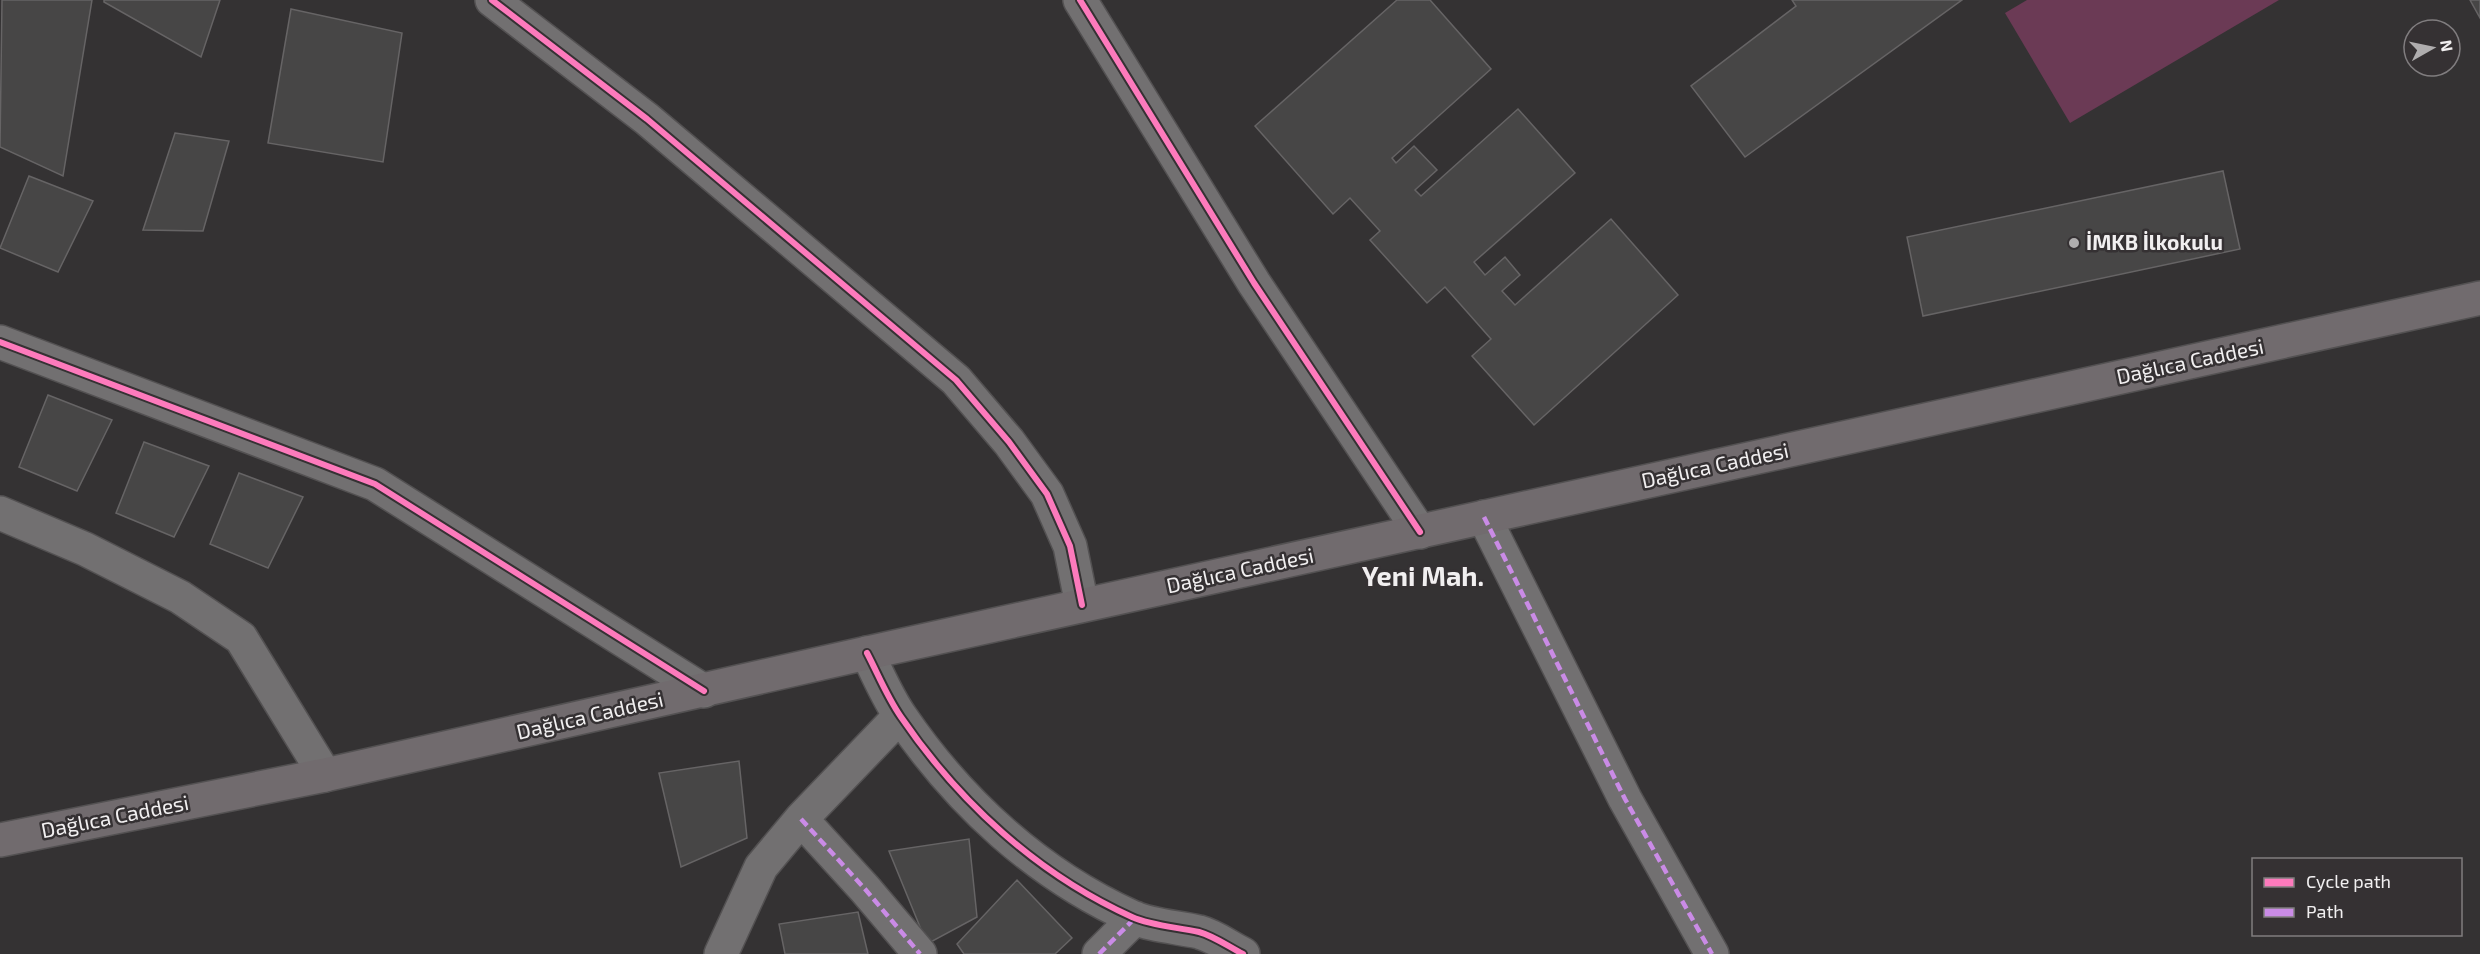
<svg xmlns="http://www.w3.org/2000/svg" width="2480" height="954" font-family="'Exo 2',sans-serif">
	<rect width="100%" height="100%" fill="#343233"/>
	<path fill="#6b3a55" d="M2027 0H2279L2070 123 2005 13Z"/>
	<path fill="#474646" stroke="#666465" stroke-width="1.5" d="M2 0H92L63 176 0 147Z
		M104 0H220L201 57 104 2Z
		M1397 0H1430L1491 69 1392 158 1396 163 1414 146 1437 170 1415 190 1421 196 1518 109 1575 173 1474 262 1485 275 1505 257 1520 275 1502 291 1515 305 1611 219 1678 295 1534 425 1472 356 1491 339 1445 287 1427 303 1370 240 1380 231 1350 198 1333 214 1255 126Z
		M1792 0H1962L1745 157 1691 86 1796 6Z
		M2470 0H2480V18Z
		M291 9 402 33 383 162 268 143Z
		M175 133 229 141 203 231 143 230Z
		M2223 171 2240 249 1923 316 1907 237Z
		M29 176 93 201 58 272 0 248Z
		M48 395 112 420 77 491 19 467Z
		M144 442 209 466 174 537 116 513Z
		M239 473 303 497 268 568 210 544Z
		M739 761 747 838 681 867 659 773Z
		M969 839 977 917 927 944 889 851Z
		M1017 880 1072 938 1055 954H964L957 944Z
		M858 912 868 954H785L779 924Z"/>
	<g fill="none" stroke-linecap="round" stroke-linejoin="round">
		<defs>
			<path id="minor" d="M492 0 647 119 956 380 1009 442 1047 494 1070 546 1082 605
				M1080 0 1254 283 1420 532
				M0 342 375 484 704 691
				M0 513 85 549 180 597 241 638 325 775
				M1484 517 1625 799 1712 954
				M867 653C878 674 887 697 901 717 959 802 1037 874 1132 917 1152 926 1177 927 1199 932 1214 936 1229 947 1243 954
				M801 819 865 889 920 954
				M721 954 761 867 801 819 900 716
				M1099 954 1135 918"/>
			<path id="major" d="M0 840 325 775 867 653 2480 298"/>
		</defs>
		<use href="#minor" stroke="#535152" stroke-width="36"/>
		<use href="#major" stroke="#535152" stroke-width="36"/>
		<use href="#minor" stroke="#727071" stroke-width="33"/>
		<use href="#major" stroke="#716b6e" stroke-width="33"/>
		<path stroke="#ca8be6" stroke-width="4.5" stroke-dasharray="9 4.5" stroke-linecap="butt" d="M1484 517 1625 799 1712 954
			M801 819 865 889 920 954
			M1099 954 1135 918"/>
		<defs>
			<path id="cycleway" d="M492 0 647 119 956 380 1009 442 1047 494 1070 546 1082 605
				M1080 0 1254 283 1420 532
				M0 342 375 484 704 691
				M867 653C878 674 887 697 901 717 959 802 1037 874 1132 917 1152 926 1177 927 1199 932 1214 936 1229 947 1243 954"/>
		</defs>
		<use href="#cycleway" stroke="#353133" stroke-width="10"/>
		<use href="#cycleway" stroke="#fd7abc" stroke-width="6"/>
	</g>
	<circle fill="#afadae" stroke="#353133" stroke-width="2" cx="2074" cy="243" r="6"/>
	<g text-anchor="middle" stroke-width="5" stroke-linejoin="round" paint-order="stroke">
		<g font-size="21" font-weight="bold" fill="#f1eff0" stroke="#353133" text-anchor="start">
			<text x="2086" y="250">İMKB İlkokulu</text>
		</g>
		<g font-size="21" fill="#f1eff0" stroke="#353133">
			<text transform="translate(2190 362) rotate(-12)" y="7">Dağlıca Caddesi</text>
			<text transform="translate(1715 466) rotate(-12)" y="7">Dağlıca Caddesi</text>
			<text transform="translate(1240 571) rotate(-12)" y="7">Dağlıca Caddesi</text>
			<text transform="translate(590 716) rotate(-13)" y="7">Dağlıca Caddesi</text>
			<text transform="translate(115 817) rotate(-11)" y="7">Dağlıca Caddesi</text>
		</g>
		<g font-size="27" font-weight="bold" fill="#f1eff0" stroke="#353133">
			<text x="1423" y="586">Yeni Mah.</text>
		</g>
	</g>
	<rect x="2252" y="858" width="210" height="78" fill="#353133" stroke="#807d7f" stroke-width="1.5"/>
	<rect x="2264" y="878" width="30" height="9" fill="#fd7abc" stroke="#807d7f" stroke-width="1.5"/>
	<text x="2306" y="888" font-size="18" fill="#f1eff0">Cycle path</text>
	<rect x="2264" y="908" width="30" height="9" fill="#ca8be6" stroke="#807d7f" stroke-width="1.5"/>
	<text x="2306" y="918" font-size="18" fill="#f1eff0">Path</text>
	<g transform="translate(2432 48) rotate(81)"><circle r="28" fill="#353133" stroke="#807d7f" stroke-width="1.5"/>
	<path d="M0-4.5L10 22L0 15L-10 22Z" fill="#afadae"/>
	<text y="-9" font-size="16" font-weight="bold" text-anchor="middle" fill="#f1eff0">N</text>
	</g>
</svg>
